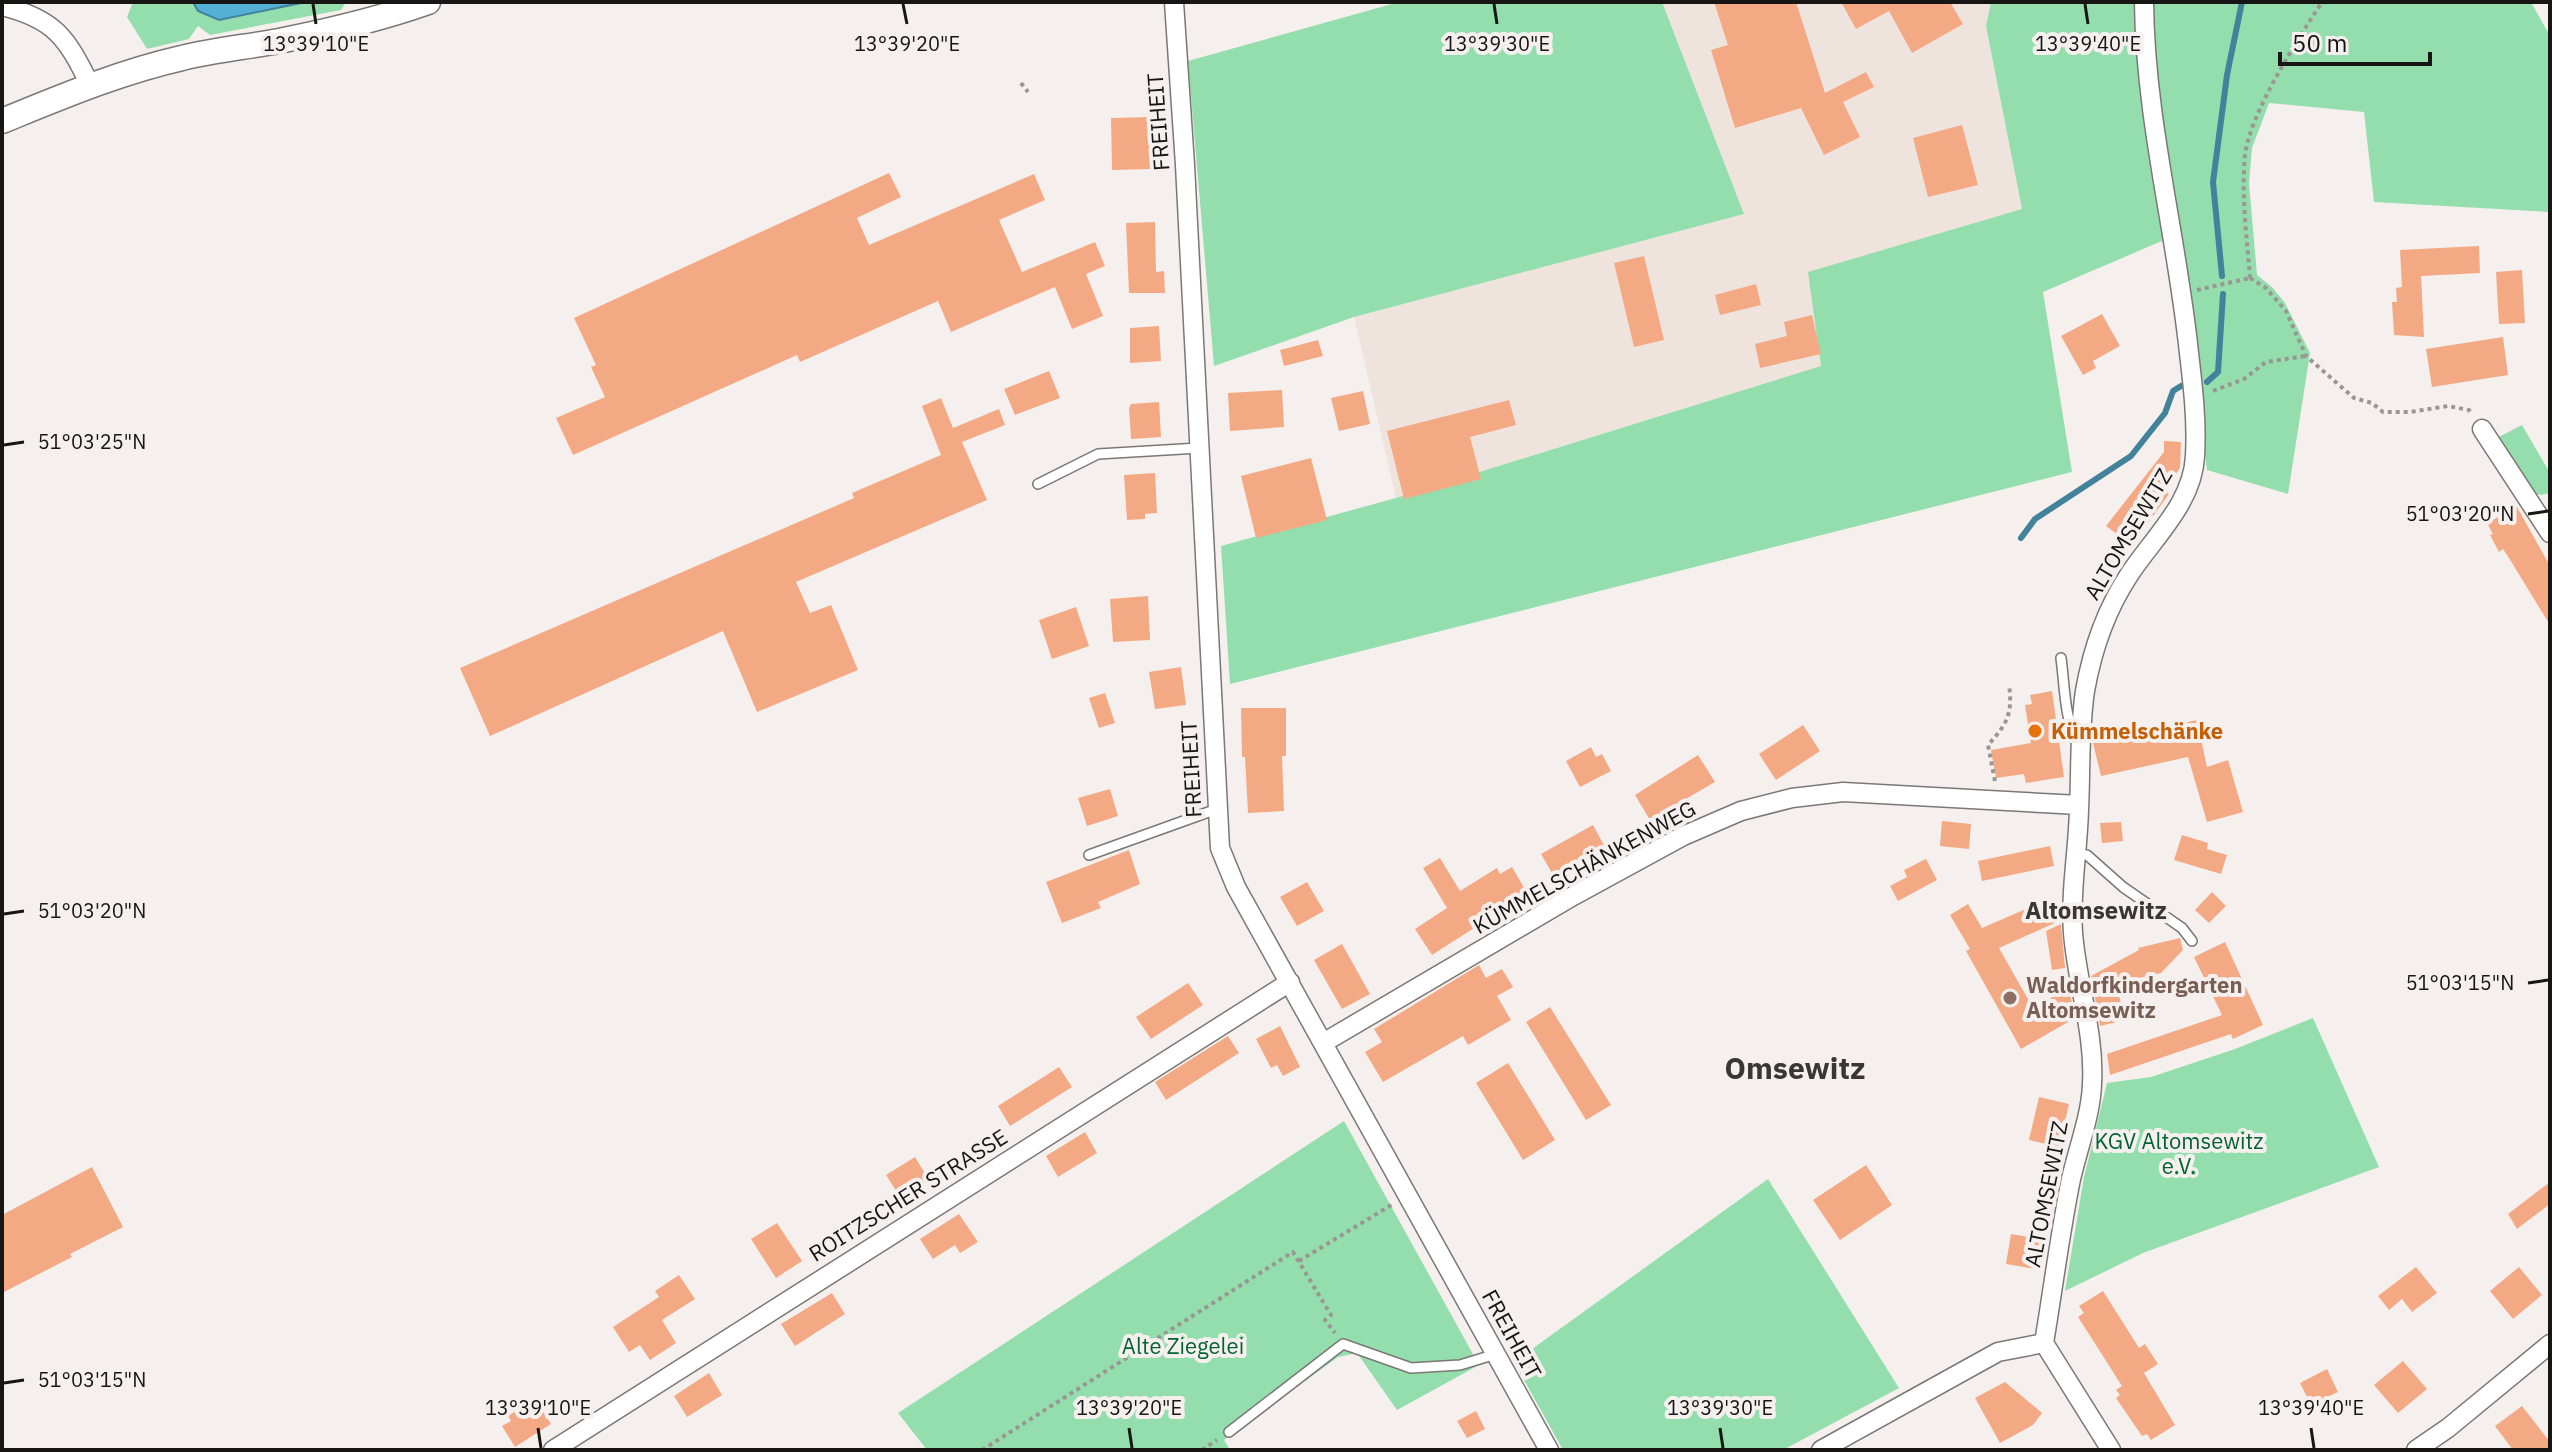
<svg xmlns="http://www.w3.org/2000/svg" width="2552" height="1452" font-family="'IBM Plex Sans',sans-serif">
	<rect width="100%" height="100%" fill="#f5f0ee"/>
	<path fill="#efe3dd" d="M1662 2H1991L1986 26 2022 209 1809 272 1821 366 1396 498 1354 317 1744 214Z"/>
	<path fill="#94deae" d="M133 2H346L341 10 210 35 198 26 189 39 147 49 127 17Z
		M1399 2H1662L1744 214 1354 317 1214 366 1188 61Z
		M1991 2H2531L2550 36V225L2549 212 2374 202 2364 112 2269 103 2252 148 2249 183 2257 275 2272 287 2285 303 2310 353 2288 494 2207 470 2178 234 2043 292 2072 472 1230 684 1221 546 1396 498 1821 366 1808 272 2022 209 1986 26Z
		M2522 425 2550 473V493L2541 495 2530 492 2495 439Z
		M2313 1018 2379 1167 2143 1253 2065 1291 2084 1177 2107 1083 2151 1077 2235 1049Z
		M1344 1121 1479 1365 1397 1410 1357 1353 1338 1357 1224 1440 1230 1450H927L898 1413Z
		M1768 1179 1899 1388 1783 1450H1563L1514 1362Z"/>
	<path fill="#54b0d5" stroke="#42829b" stroke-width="2" d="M193 2H306L219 20 198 11Z"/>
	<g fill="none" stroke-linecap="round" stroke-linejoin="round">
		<path stroke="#42829b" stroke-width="6" d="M2222 276 2213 182 2227 75 2242 2
			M2207 382 2218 372 2223 294
			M2021 538 2035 519 2131 456 2165 413 2173 391 2181 386"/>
	</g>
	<path fill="#f4a985" d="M1714 2H1796L1825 93 1866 72 1874 87 1843 102 1860 137 1824 155 1801 108 1735 128 1711 50 1728 45Z
		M1841 2H1950L1963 24 1912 53 1889 11 1856 29Z
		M1150 117 1151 169 1112 170 1111 118Z
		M1962 125 1978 185 1928 197 1913 138Z
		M889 173 901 197 857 218 869 245 1034 174 1045 200 999 220 1022 272 1095 242 1105 266 1086 274 1103 316 1072 329 1055 287 951 332 938 301 800 362 797 355 573 455 556 418 605 397 591 367 596 365 574 318Z
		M1155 222 1156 272 1164 271 1165 293H1129L1126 223Z
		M2479 246 2480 273 2421 276 2424 337 2394 335 2392 302H2397L2396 288 2402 287 2400 250Z
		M1644 256 1664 340 1634 347 1614 263Z
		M2522 270 2525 323 2499 324 2496 272Z
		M1756 284 1761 305 1720 315 1715 295Z
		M2102 314 2120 346 2093 361 2096 368 2083 375 2061 336Z
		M1812 315 1821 354 1760 368 1755 344 1787 336 1784 322Z
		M1159 326 1161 361 1130 363V328Z
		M2503 337 2508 375 2432 387 2426 349Z
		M1318 340 1323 356 1284 366 1280 350Z
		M1049 371 1060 398 1015 415 1004 389Z
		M1282 390 1284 427 1230 431 1228 393Z
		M1363 391 1370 424 1339 431 1331 398Z
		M941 398 953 428 999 409 1005 425 962 442 987 500 796 582 810 613 831 605 858 670 757 712 723 631 490 736 460 668 854 498 852 493 941 455 922 406Z
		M1509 400 1516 425 1470 437 1481 479 1404 499 1387 431Z
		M1159 402 1161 437 1131 439 1129 408 1131 404Z
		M2164 441 2181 442 2180 468 2164 490 2169 494 2132 545 2106 526 2164 452Z
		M1311 458 1327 520 1256 538 1241 476Z
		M1155 473 1157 513 1145 514V519L1127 520 1124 475Z
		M2517 507 2550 566V625L2509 558 2503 549 2499 552 2490 535 2493 534 2487 523Z
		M1148 596 1150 640 1113 642 1110 599Z
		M1076 607 1089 646 1052 659 1039 620Z
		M1181 667 1186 705 1155 709 1149 672Z
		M2052 691 2064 777 2026 783 2024 774 1996 778 1991 750 2031 743 2025 705 2032 704 2030 695Z
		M1105 693 1115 723 1099 728 1089 698Z
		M1241 708H1286V756H1282L1284 811 1248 813 1245 757H1242Z
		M2197 720 2207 767 2228 760 2243 812 2207 822 2188 757 2101 776 2093 743Z
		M1803 725 1820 751 1776 780 1759 754Z
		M1591 747 1596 757 1602 754 1611 771 1580 787 1566 761Z
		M1698 755 1715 782 1650 820 1635 795Z
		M1110 789 1118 816 1087 826 1078 798Z
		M1942 821 1971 824 1969 849 1940 846Z
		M2121 822 2123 841 2102 843 2100 823Z
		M1593 825 1607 851 1556 880 1541 854Z
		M2182 835 2208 843 2207 849 2227 855 2221 874 2174 860Z
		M2050 846 2054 866 1982 881 1978 861Z
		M1129 850 1140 884 1098 902 1101 908 1062 923 1046 882Z
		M1440 858 1460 891 1497 868 1500 874 1512 867 1530 898 1498 917 1496 914 1432 955 1415 929 1447 908 1423 868Z
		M1926 859 1937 880 1898 901 1890 886 1907 877 1904 870Z
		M1307 882 1324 911 1297 926 1280 897Z
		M2212 892 2226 906 2209 923 2195 910Z
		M2058 901 2059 921 1999 948 2033 1008 2069 988 2075 1018 2021 1049 1966 951 1970 949 1950 915 1968 904 1982 928 2026 909 2028 913Z
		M2061 924 2065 968 2052 970 2046 931Z
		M2180 938 2183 950 2161 973 2116 983 2125 1020 2100 1026 2091 976 2139 950 2138 948Z
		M2225 942 2263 1025 2233 1039 2231 1034 2110 1075 2107 1054 2222 1015 2194 957Z
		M1342 944 1370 994 1342 1009 1314 960Z
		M1479 965 1486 978 1502 969 1513 987 1497 996 1511 1020 1468 1045 1463 1036 1383 1082 1365 1052 1382 1042 1374 1029Z
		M1188 983 1203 1005 1151 1039 1136 1017Z
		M1550 1007 1611 1105 1586 1120 1526 1022Z
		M1280 1026 1300 1067 1283 1076 1277 1065 1271 1068 1256 1039Z
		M1228 1036 1239 1053 1166 1100 1155 1082Z
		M1508 1063 1555 1140 1523 1160 1476 1083Z
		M1059 1067 1072 1087 1010 1126 998 1106Z
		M2039 1097 2069 1104 2059 1147 2029 1140Z
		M1085 1132 1097 1153 1058 1177 1046 1156Z
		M915 1157 929 1180 900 1197 886 1175Z
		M1866 1165 1892 1205 1840 1240 1813 1200Z
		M92 1167 123 1227 70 1254 72 1257 2 1293V1215Z
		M2550 1182V1204L2517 1229 2508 1214Z
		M959 1214 978 1242 960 1253 955 1245 933 1259 920 1239Z
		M777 1223 802 1261 776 1278 751 1239Z
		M2011 1234 2040 1239 2035 1269 2006 1264Z
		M2416 1267 2437 1293 2412 1312 2402 1299 2389 1310 2378 1296Z
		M2519 1267 2542 1295 2513 1319 2490 1291Z
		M679 1275 695 1299 662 1320 676 1343 650 1360 640 1345 629 1352 613 1327 659 1297 655 1291Z
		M2103 1291 2139 1348 2145 1344 2158 1364 2144 1373 2175 1425 2151 1440 2147 1434 2142 1436 2116 1398 2120 1395 2116 1390 2122 1386 2078 1317 2084 1313 2079 1306Z
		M832 1293 845 1314 795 1346 781 1324Z
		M2403 1361 2427 1389 2398 1413 2374 1385Z
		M2327 1369 2338 1392 2311 1405 2300 1383Z
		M709 1373 722 1395 687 1417 674 1396Z
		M2005 1382 2042 1413 2033 1425 2000 1443 1975 1398Z
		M535 1399 551 1424 515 1447 502 1426 511 1421 508 1416Z
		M2522 1406 2550 1442V1450H2513L2495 1426Z
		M1476 1411 1485 1429 1467 1438 1457 1421Z"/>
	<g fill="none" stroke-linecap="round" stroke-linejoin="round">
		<defs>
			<path id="service" d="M1038 484 1098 454 1199 448
				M2061 658C2065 688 2064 715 2077 744
				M1089 855 1217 809
				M2077 855H2087L2123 887 2182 928 2192 941
				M1229 1432 1343 1344 1411 1368 1460 1365 1496 1354"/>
			<path id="minor" d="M1174 2 1185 165 1220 848 1236 887 1549 1450
				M2 6C55 19 67 38 90 85
				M2482 429 2550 533
				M1323 1043 1573 896 1683 836 1741 811 1792 798 1843 792 2079 805
				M553 1450 1290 982
				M1821 1450 1998 1352 2044 1343
				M2111 1450 2044 1343C2053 1289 2060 1233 2071 1179 2078 1148 2091 1115 2092 1084 2095 1033 2077 984 2073 933 2070 891 2078 851 2079 809 2081 769 2079 731 2085 691 2092 651 2106 610 2129 575 2153 538 2193 503 2195 456 2197 421 2193 387 2189 353 2177 236 2145 120 2144 2
				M2416 1450 2448 1428 2550 1344"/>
			<path id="tertiary" d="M2 121C61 97 120 72 182 58 214 50 247 47 279 41 329 31 380 19 428 2"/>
		</defs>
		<use href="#service" stroke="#7b7775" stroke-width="12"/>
		<use href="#minor" stroke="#7b7775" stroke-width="21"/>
		<use href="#tertiary" stroke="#7b7775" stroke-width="27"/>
		<path stroke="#999694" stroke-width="4" stroke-dasharray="4 4" stroke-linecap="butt" d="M1021 83 1028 92
			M2250 278 2266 288 2286 311 2306 356 2354 398 2372 403 2383 412H2410L2448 406 2469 410 2472 414
			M2250 278C2247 238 2241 195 2245 155 2250 113 2298 39 2322 2
			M2197 290 2250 278
			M2213 391 2244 379 2266 362 2306 356
			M1995 781 1988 745C2007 724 2013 714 2009 685
			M1299 1261 1393 1204
			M982 1450 1293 1252 1331 1315 1325 1320 1335 1333
			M1202 1450 1217 1440"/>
		<use href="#service" stroke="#fff" stroke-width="9"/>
		<use href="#minor" stroke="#fff" stroke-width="18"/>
		<use href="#tertiary" stroke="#fff" stroke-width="24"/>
	</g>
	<path fill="none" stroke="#171615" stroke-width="3" d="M313 4 316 24M903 4 907 24M1494 4 1497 24M2085 4 2088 24M4 445 24 442M2528 514 2548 511M4 914 24 911M2528 983 2548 980M4 1383 24 1380M538 1428 541 1448M1129 1428 1132 1448M1720 1428 1723 1448M2311 1428 2314 1448"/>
	<circle fill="#e8710a" stroke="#f5f0ee" stroke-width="3" cx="2035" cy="731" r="8"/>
	<circle fill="#8d6e63" stroke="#f5f0ee" stroke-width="3" cx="2010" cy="998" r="8"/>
	<g text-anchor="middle" stroke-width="8" stroke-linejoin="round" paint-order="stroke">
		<g font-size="22" fill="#171615" stroke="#f5f0ee">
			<text transform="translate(1158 122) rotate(-94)" y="8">FREIHEIT</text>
			<text transform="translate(2128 534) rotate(-59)" y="8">ALTOMSEWITZ</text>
			<text transform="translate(1191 769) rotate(-93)" y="8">FREIHEIT</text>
			<text transform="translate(1584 867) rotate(-29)" y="8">KÜMMELSCHÄNKENWEG</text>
			<text transform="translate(2046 1194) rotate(-79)" y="8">ALTOMSEWITZ</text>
			<text transform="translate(908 1195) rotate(-32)" y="8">ROITZSCHER STRASSE</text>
			<text transform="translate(1512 1334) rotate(61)" y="8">FREIHEIT</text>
		</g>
		<g font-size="22" font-weight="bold" fill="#c56008" stroke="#f5f0ee" text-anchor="start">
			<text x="2051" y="739">Kümmelschänke</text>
		</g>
		<g font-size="22" font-weight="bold" fill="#785e54" stroke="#f5f0ee" text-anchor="start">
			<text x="2026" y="993">Waldorfkindergarten<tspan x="2026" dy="25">Altomsewitz</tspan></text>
		</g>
		<g font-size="22" fill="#036237" stroke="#f5f0ee">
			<text x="2179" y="1149">KGV Altomsewitz<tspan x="2179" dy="25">e.V.</tspan></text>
			<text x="1183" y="1354">Alte Ziegelei</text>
		</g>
		<g font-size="24" font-weight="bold" fill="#3a3635" stroke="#f5f0ee">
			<text x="2096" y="919">Altomsewitz</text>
		</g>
		<g font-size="30" font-weight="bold" fill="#3a3635" stroke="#f5f0ee">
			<text x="1795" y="1079">Omsewitz</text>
		</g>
	</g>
	<g font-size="20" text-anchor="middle" fill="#171615" stroke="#f5f0ee" stroke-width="8" stroke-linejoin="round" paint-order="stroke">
		<text x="316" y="51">13°39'10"E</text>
		<text x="907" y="51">13°39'20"E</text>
		<text x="1497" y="51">13°39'30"E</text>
		<text x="2088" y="51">13°39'40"E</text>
		<text x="92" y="449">51°03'25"N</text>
		<text x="2460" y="521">51°03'20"N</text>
		<text x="92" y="918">51°03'20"N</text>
		<text x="2460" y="990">51°03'15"N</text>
		<text x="92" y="1387">51°03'15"N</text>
		<text x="538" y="1415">13°39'10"E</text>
		<text x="1129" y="1415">13°39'20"E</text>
		<text x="1720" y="1415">13°39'30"E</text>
		<text x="2311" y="1415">13°39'40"E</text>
	</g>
	<rect width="2552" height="1452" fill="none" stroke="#171615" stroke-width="8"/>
	<path d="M2280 52v12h150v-12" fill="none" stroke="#171615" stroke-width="4"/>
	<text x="2292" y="52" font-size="24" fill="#171615" stroke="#f5f0ee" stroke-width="6" paint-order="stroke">50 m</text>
</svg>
